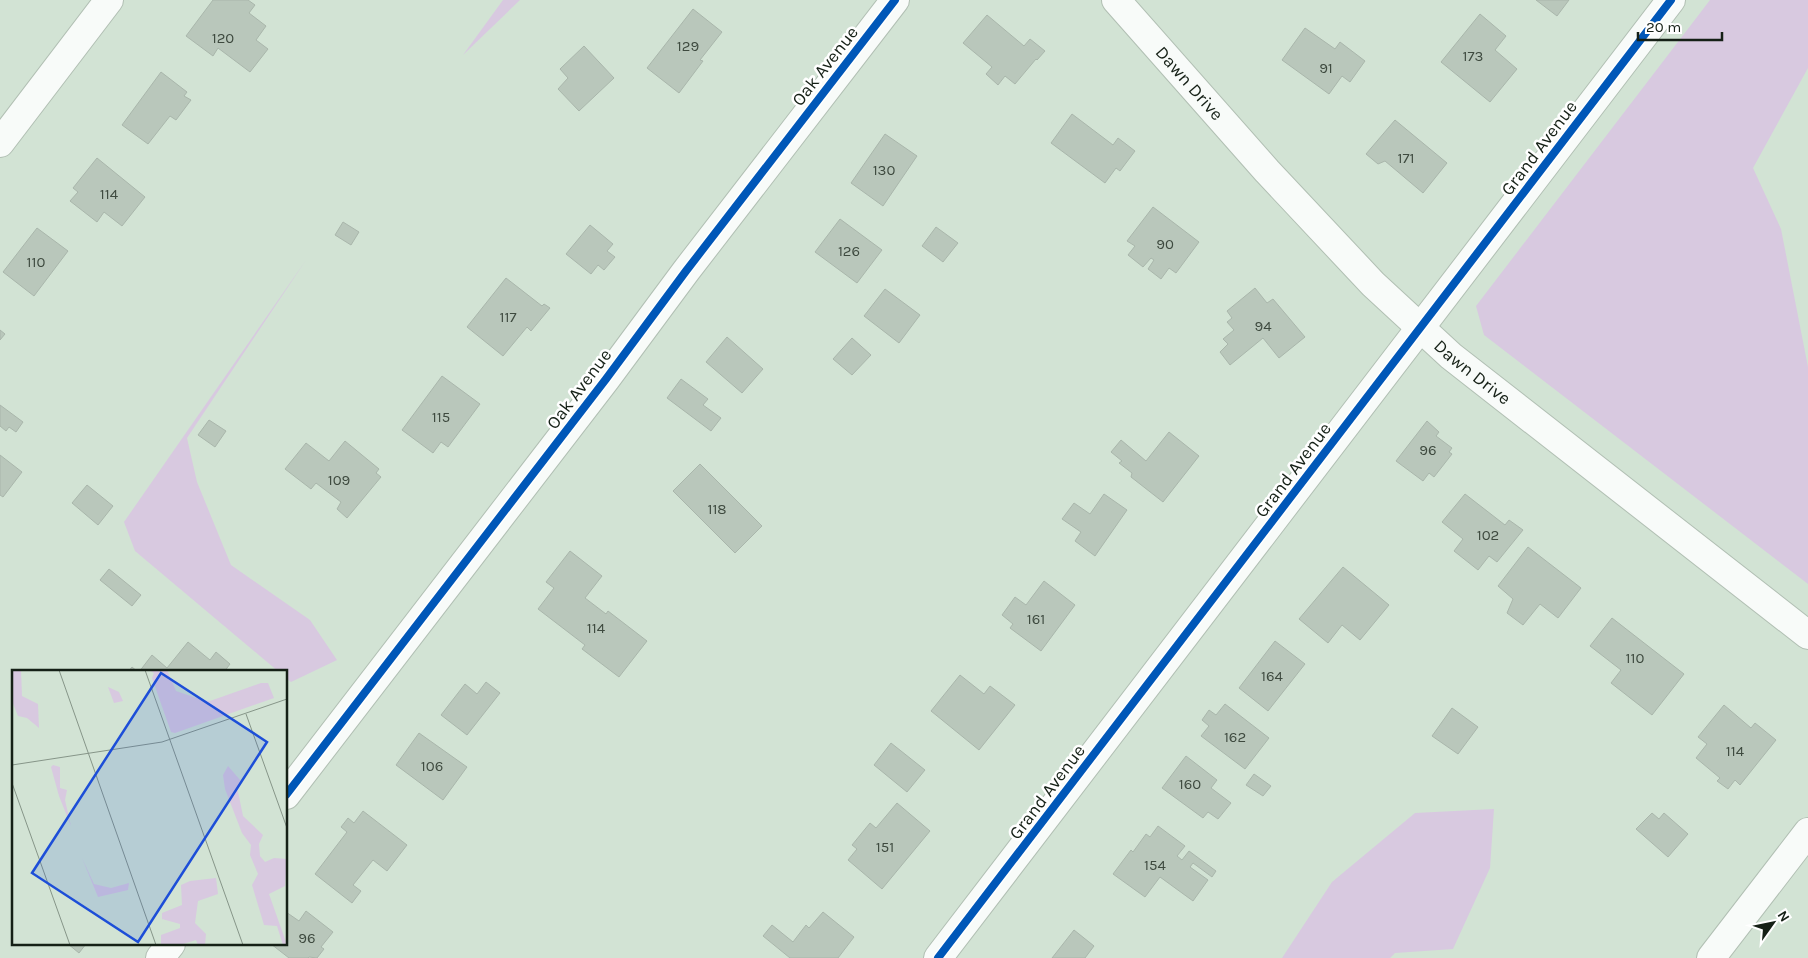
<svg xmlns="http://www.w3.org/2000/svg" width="1808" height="958" font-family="Karla,sans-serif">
	<rect width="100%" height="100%" fill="#d2e3d4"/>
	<path fill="#d8c9e0" d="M503 0H520L463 55Z
		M1710 0H1808V68L1753 168 1781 229 1808 367V584L1484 335 1476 306Z
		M306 260 187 438 197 482 231 565 310 620 337 660 291 682 286 678V672H279L135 551 124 522Z
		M1494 809 1490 868 1453 949 1395 953 1390 958H1282L1332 882 1415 813Z"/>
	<path fill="#b9c7bb" stroke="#a9b6ab" d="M213 0H248L255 5 249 13 266 26 256 40 268 49 250 72 218 48 213 56 186 36Z
		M1536 0H1569L1557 16Z
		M693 9 722 32 700 60 703 61 679 93 647 68Z
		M1480 14 1506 36 1495 50 1517 69 1490 102 1441 62Z
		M987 15 1024 46 1030 39 1045 51 1037 60 1036 59 1015 84 1005 76 998 85 986 74 992 67 963 43Z
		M1305 28 1335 49 1340 42 1365 61 1350 82 1342 76 1329 94 1282 60Z
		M584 46 614 78 579 111 558 89 568 78 560 69Z
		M161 72 187 92 184 96 191 100 176 120 170 116 148 144 122 125Z
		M1072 114 1113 145 1118 138 1135 151 1120 171 1116 168 1105 183 1051 143Z
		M1395 120 1447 163 1423 193 1385 161 1378 164 1366 154Z
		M885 134 917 156 883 206 851 183Z
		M97 158 145 197 122 226 104 212 97 222 70 201 78 192 73 188Z
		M1153 207 1199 242 1176 273 1169 268 1161 279 1148 269 1154 260 1151 258 1143 267 1128 255 1135 246 1127 241Z
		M840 219 882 250 857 283 815 252Z
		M343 222 359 232 351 245 335 235Z
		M590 225 613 244 607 251 615 257 604 270 598 265 591 274 566 254Z
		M936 227 958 243 943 262 922 246Z
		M37 228 68 251 34 296 3 272Z
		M506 278 542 306 544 304 550 308 531 331 527 327 503 356 467 327Z
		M1255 288 1267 303 1273 299 1305 337 1279 358 1263 338 1230 365 1220 352 1228 344 1223 339 1234 330 1227 322 1232 318 1227 311Z
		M885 289 920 315 899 343 864 316Z
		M0 330 5 334 0 340Z
		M727 337 763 369 742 393 706 362Z
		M852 338 871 355 852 375 833 359Z
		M442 376 480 404 448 447 441 442 433 453 402 430Z
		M681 379 708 399 703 405 721 418 711 431 667 398Z
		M0 405 23 422 16 432 9 427 6 431 0 426Z
		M209 420 226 431 215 447 198 435Z
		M1427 421 1439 432 1436 436 1452 448 1449 452 1452 454 1434 477 1429 473 1423 481 1396 461Z
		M1169 432 1199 456 1163 502 1131 477 1132 473 1119 463 1122 461 1111 452 1121 440 1146 461Z
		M345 441 379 469 376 473 381 477 347 518 337 509 341 502 316 483 311 489 285 469 306 443 329 461Z
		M0 455 22 472 3 497 0 495Z
		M700 464 762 526 735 553 673 491Z
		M87 485 113 506 98 525 72 503Z
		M1104 494 1127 510 1095 556 1075 541 1081 532 1062 519 1074 503 1090 514Z
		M1465 494 1505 525 1509 520 1523 530 1497 562 1489 556 1478 570 1454 551 1463 539 1442 522Z
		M1528 547 1581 588 1558 618 1540 604 1523 625 1507 613 1513 599 1498 586Z
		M570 551 602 576 585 598 606 614 608 611 647 641 619 677 582 649 585 645 538 609 554 588 546 582Z
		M1343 567 1389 605 1360 640 1342 625 1328 643 1299 619Z
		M109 569 141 595 132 606 100 580Z
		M1044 581 1075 605 1041 651 1010 628 1013 624 1002 615 1015 597 1026 605Z
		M1612 618 1684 674 1652 715 1611 683 1621 670 1590 646Z
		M1275 641 1305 664 1268 711 1239 688Z
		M188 642 210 660 216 652 230 664 224 672H139L152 655 167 668Z
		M132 667 138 672H128Z
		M960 675 984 694 990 686 1015 705 979 750 931 711Z
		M486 682 500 693 467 735 441 715 465 684 477 694Z
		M1225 704 1269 738 1245 769 1201 736 1209 726 1202 720 1209 710 1216 715Z
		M1724 705 1751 728 1755 723 1776 740 1740 785 1735 780 1728 789 1717 781 1720 778 1696 758 1707 744 1698 737Z
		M1452 708 1478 727 1458 754 1432 736Z
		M419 733 467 767 443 800 396 765Z
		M891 743 925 770 907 792 874 765Z
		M1186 756 1217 780 1211 788 1231 803 1218 819 1208 812 1203 818 1162 788Z
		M1254 774 1271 786 1263 796 1246 785Z
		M897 803 930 831 882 889 848 860 857 849 852 845 870 823 876 828Z
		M363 811 407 845 387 871 373 860 353 885 361 891 352 903 315 874 347 832 341 827 348 818 354 823Z
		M1652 813 1659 819 1664 813 1688 834 1668 857 1636 829Z
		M1158 826 1185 846 1177 856 1182 860 1189 851 1216 871 1212 877 1193 863 1190 867 1208 880 1193 901 1160 877 1145 897 1113 874 1131 850 1133 852 1146 834 1150 837Z
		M306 911 333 932 321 947 324 949 317 958 309 957 308 958H289L271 944H286V912L299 921Z
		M823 912 854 937 838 958H790L763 936 772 925 793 942 806 925 809 928Z
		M1074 930 1094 946 1085 958H1052Z
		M68 944H86L79 953Z"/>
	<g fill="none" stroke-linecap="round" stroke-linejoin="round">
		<defs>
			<g id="minor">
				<path id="s1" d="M1116 0 1267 171 1373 284 1451 356 1808 635"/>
				<path d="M0 143 109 0"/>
				<path d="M286 795 606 379 686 271 895 0"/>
				<path d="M160 958 171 944"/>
				<path d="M938 958 1671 0"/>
				<path d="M1711 958 1808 832"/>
			</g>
		</defs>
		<use href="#minor" stroke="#b1bfb3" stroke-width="30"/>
		<use href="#minor" stroke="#f8fbf9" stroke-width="28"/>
		<defs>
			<path id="cycleway" d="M286 795 606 379 686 271 895 0
				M938 958 1671 0"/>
		</defs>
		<use href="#cycleway" stroke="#fff" stroke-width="11"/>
		<use href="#cycleway" stroke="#0057b8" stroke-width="8"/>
	</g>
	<g text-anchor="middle" stroke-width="5" stroke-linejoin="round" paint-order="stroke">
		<g font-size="15" fill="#3e4a3f">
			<text x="223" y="43">120</text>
			<text x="688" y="51">129</text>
			<text x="1473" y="61">173</text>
			<text x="1326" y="73">91</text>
			<text x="1406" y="163">171</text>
			<text x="884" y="175">130</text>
			<text x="109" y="199">114</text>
			<text x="1165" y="249">90</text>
			<text x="849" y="256">126</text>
			<text x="36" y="267">110</text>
			<text x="508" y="322">117</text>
			<text x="1263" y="331">94</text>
			<text x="441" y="422">115</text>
			<text x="1428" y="455">96</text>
			<text x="339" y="485">109</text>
			<text x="717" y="514">118</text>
			<text x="1488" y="540">102</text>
			<text x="1036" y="624">161</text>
			<text x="596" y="633">114</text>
			<text x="1635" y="663">110</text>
			<text x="1272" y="681">164</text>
			<text x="1235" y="742">162</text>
			<text x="1735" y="756">114</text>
			<text x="432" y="771">106</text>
			<text x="1190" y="789">160</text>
			<text x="885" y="852">151</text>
			<text x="1155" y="870">154</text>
			<text x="307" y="943">96</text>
		</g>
		<g font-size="18" fill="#152016" stroke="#fff">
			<text transform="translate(825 66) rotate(-52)" y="6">Oak Avenue</text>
			<text dy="6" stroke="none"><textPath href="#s1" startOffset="111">Dawn Drive</textPath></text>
			<text transform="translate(1539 148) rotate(-53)" y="6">Grand Avenue</text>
			<text dy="6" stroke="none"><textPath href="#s1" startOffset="516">Dawn Drive</textPath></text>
			<text transform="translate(579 389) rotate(-53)" y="6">Oak Avenue</text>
			<text transform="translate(1293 470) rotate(-53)" y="6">Grand Avenue</text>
			<text transform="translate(1047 792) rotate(-53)" y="6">Grand Avenue</text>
		</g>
	</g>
	<g transform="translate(12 670)">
		<rect width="275" height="275" fill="#d2e3d4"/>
		<path d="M0 0H9L10 26 26 34 27 58 15 48 6 46 0 31ZM137 0H155L164 21 190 30 198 31 249 13H256L262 28 163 63 159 62 140 8 142 3ZM96 17 107 22 111 31 102 33ZM41 95 48 97V118L55 120 53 130 59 156 47 126 39 97ZM216 96 229 111 225 117 231 146 251 165 247 174 248 186 253 192 262 188 275 189 273 216 257 224 275 275H271L265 256 252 255 240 215 246 204 238 185 239 175 230 163 213 119 211 105ZM70 188 82 214 99 218 117 213 116 220 86 227ZM204 208 206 224 186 231 183 253 194 264 193 275H186L184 270 168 275H149V265L168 258V254L150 249V243L170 235 169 215 178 211Z" fill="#d8c9e0"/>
		<path fill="none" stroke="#869588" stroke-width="1" d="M47 0 144 275M133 0 231 275M234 44 275 158M0 95 150 72 275 29M0 113 58 275"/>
		<path fill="#1d4ed8" fill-opacity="0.15" stroke="#1d4ed8" stroke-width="2.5" d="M149 3 255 72 126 272 20 203Z"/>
		<rect width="275" height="275" fill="none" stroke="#152016" stroke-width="2.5"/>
	</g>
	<g transform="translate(1773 923) rotate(57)" stroke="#ffffff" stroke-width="4" paint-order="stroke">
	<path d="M0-4L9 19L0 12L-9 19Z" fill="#152016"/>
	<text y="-8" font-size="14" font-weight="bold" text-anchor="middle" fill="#152016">N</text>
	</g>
	<path d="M1638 32v8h84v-8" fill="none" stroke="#152016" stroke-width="2.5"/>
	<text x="1646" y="32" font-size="15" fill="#152016" stroke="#ffffff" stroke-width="4" paint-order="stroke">20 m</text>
</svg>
